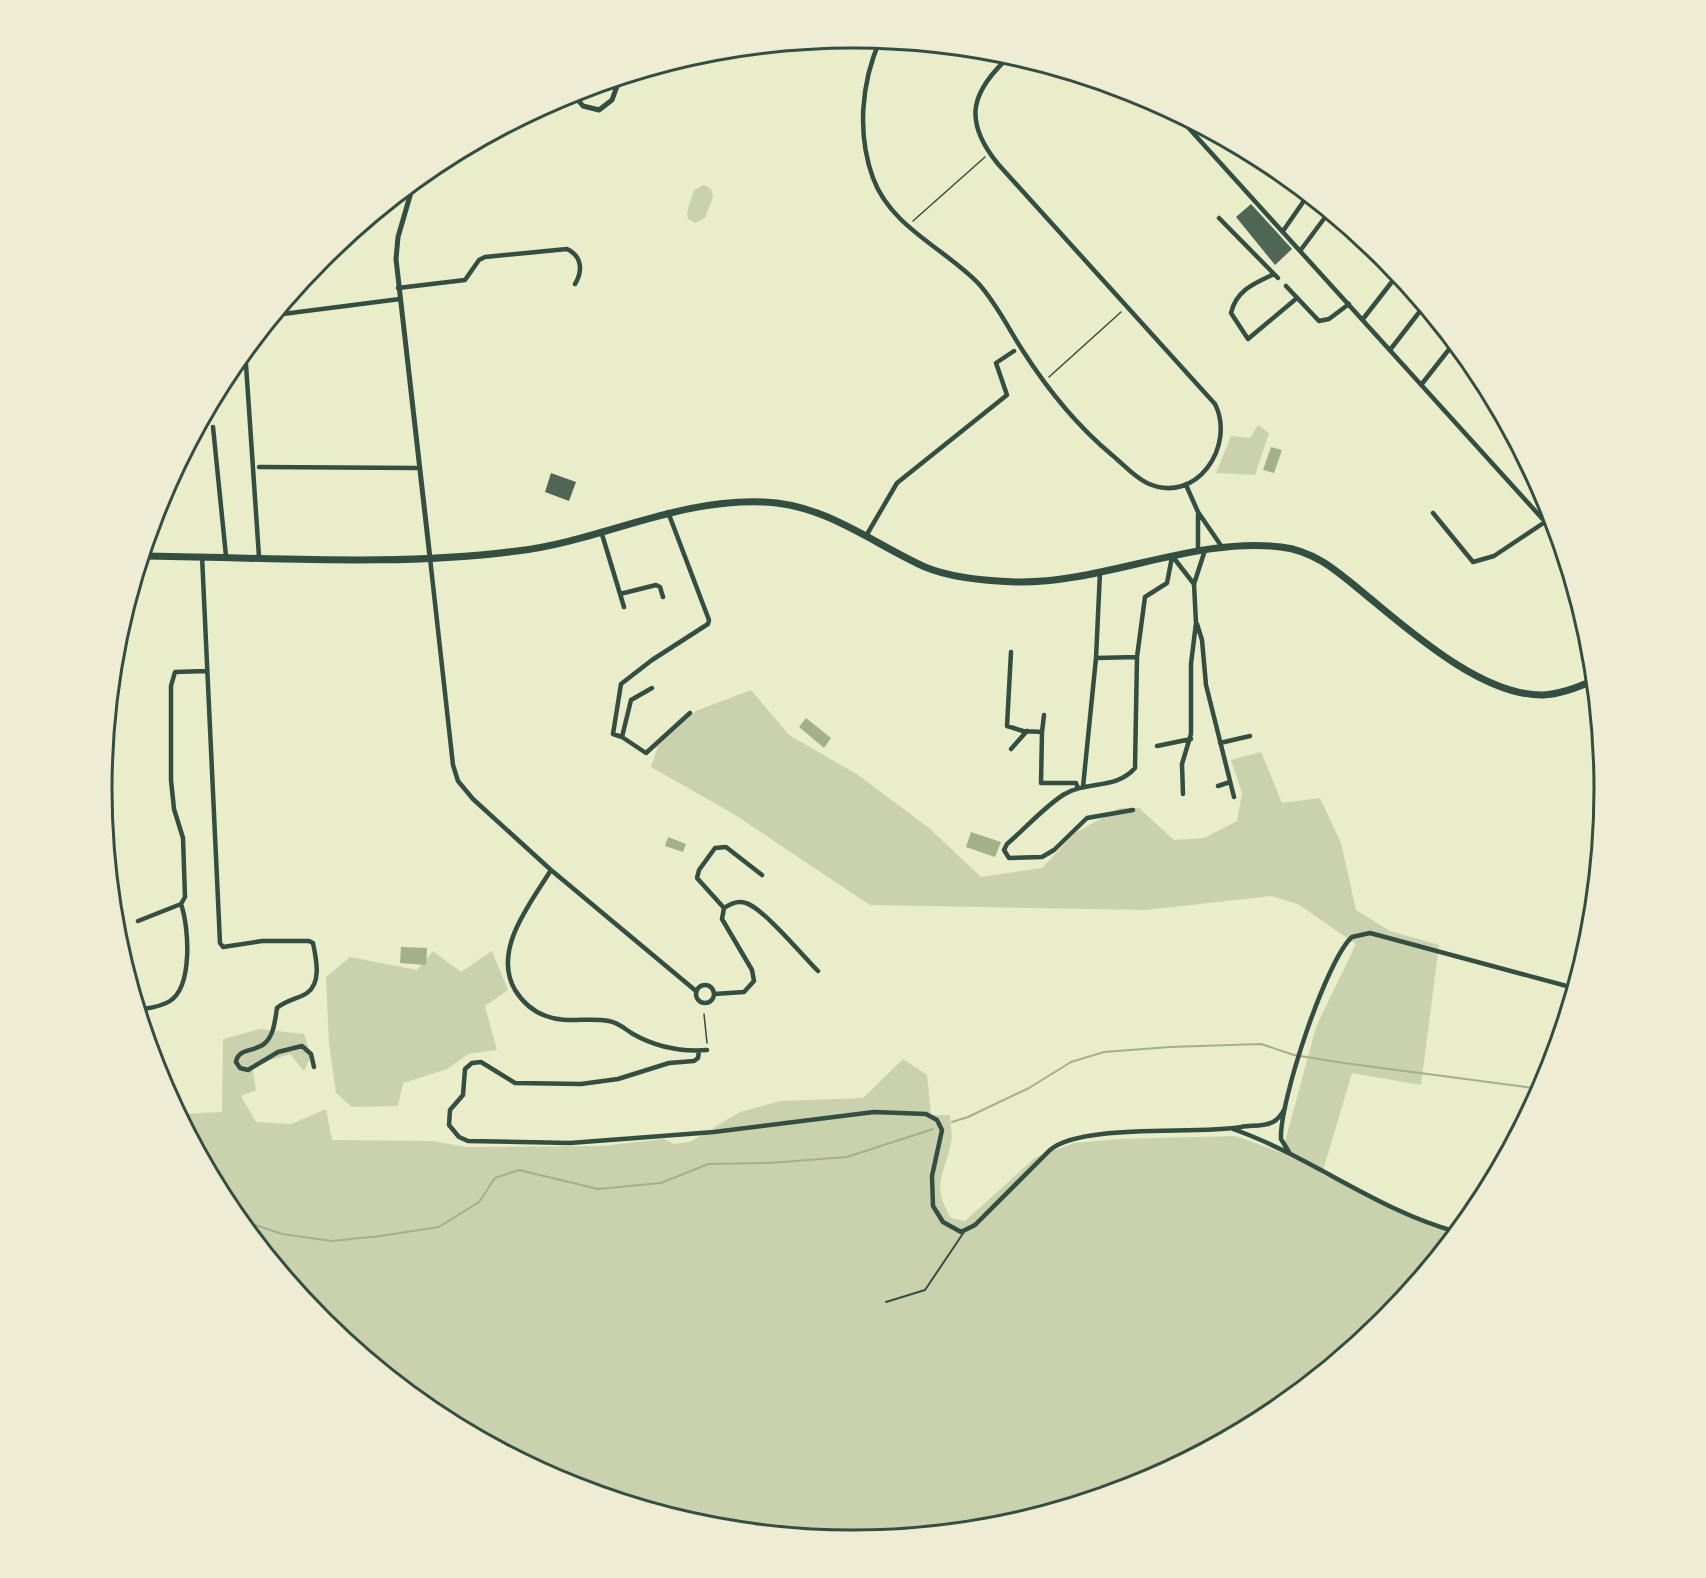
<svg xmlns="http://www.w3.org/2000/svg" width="1706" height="1578" font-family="Figtree,sans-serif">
	<rect width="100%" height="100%" fill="#e9edc9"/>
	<path fill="#cad2ad" d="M704 185 711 189 713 197 705 218 695 223 688 219 687 212 694 190Z
		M1258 425 1269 433 1255 475 1216 473 1231 436 1250 438Z
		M751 690 789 735 858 775 929 828 981 877 1042 868 1075 833 1120 808H1139L1174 840 1204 838 1237 821 1242 793 1231 760 1261 752 1282 803 1320 798 1341 843 1356 910 1390 931 1439 945 1421 1085 1352 1073 1322 1174 1454 1235 1384 1321 1270 1414 1140 1483 999 1526 853 1540 706 1526 565 1483 435 1414 321 1320 228 1206 179 1114 222 1112 223 1039 260 1029 304 1034 311 1056 304 1071 290 1054 252 1066 256 1090 241 1096 256 1122 291 1124 326 1109 332 1140 433 1141 466 1147 602 1146 664 1139 674 1144 690 1142 740 1112 781 1101 863 1098 903 1059 927 1075 931 1115H950C950 1123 953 1134 951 1143 944 1176 931 1185 951 1218L965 1221 1036 1157 1074 1143 1119 1139 1236 1136 1282 1153 1316 1027 1356 944 1298 904 1271 896 1146 910 870 905 732 813 651 767 658 746 696 711Z
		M433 951 461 972 492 951 508 990 485 1006 497 1050 468 1054 447 1069 403 1083 398 1106 352 1107 336 1093 329 1043 326 977 350 957 417 970Z"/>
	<path fill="#a3b18a" d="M1271 447 1282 450 1274 473 1263 470Z
		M806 718 831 738 824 748 799 727Z
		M971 832 1001 842 995 857 966 847Z
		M668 837 686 844 683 852 665 846Z
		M401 947 427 948 426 965 400 963Z"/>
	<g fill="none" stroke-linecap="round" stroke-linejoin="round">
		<path stroke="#a3b18a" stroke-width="2" d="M952 1122 968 1117 1029 1088 1071 1062 1104 1052 1170 1047 1261 1044 1294 1055 1344 1063 1541 1089
			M238 1219 282 1234 332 1241 380 1236 439 1227 479 1202 495 1178 519 1170 598 1189 661 1183 708 1164 769 1163 847 1157 933 1129"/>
	</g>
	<path fill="#4f6655" d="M1251 204 1292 249 1275 265 1236 217Z
		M551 473 576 482 569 501 545 492Z"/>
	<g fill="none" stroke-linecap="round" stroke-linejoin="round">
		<path stroke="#344e41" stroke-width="1.5" d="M913 221 985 157
			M1049 377 1121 312
			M704 1014 707 1043"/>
		<path stroke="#344e41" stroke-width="2" d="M886 1302 925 1290 964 1232"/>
		<path stroke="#344e41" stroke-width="4.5" d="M880 40C861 83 857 134 873 178 891 227 944 248 978 283 997 304 1008 328 1023 351 1048 390 1076 425 1112 455 1123 464 1134 477 1147 483 1196 506 1236 446 1215 404L998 164C962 120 971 91 1011 55
			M1176 114 1558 536
			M1219 218 1278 278
			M1283 231 1308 195
			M1300 251 1329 212
			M1274 274C1255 283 1236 290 1231 313L1248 339 1297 298
			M1286 286 1319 321 1329 319 1349 304
			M398 288 465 280 479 260 485 257 567 249C582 256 583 271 575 284
			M275 315 400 299
			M1363 319 1398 274
			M245 350 259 557
			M1390 350 1424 306
			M1421 385 1454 343
			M213 427 226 556
			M259 467 418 468
			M1186 485 1198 512 1222 547
			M1433 513 1473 562 1494 556 1545 522
			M601 531 624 607
			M866 536 897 483 1007 395 996 363 1014 351
			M1198 552V514
			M202 556 220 943 223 947 262 941H309L313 943C316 958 322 983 307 993 298 999 286 1000 277 1008 275 1020 274 1036 264 1044 254 1052 238 1048 236 1062L240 1068 248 1070 278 1052 302 1046 311 1054 314 1067
			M1173 557 1194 584
			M430 558 453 765 458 781 473 799 551 870 696 991
			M620 594 656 585 660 587 663 597
			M1197 624 1202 640 1206 685 1234 797
			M1011 652 1007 726 1023 731 1042 732 1041 783H1076L1078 788
			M1096 658 1137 657
			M652 688 631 700 622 737 613 734 621 684 652 660 708 624 709 620 668 512
			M1042 732 1044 715
			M622 737 646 753 690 713
			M1220 743 1250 736
			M1157 746 1191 739
			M1011 749 1027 731
			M1218 786 1230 782
			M1083 787 1096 658 1100 572
			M1183 794 1182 764 1191 734V664L1196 623 1194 584 1205 550
			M1133 810 1087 818 1054 850 1042 857 1009 858 1004 850 1007 844C1025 829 1043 808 1063 795 1087 780 1116 790 1135 768L1137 657 1145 597 1167 583 1172 557
			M551 870C530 904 492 950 515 990 523 1003 532 1011 546 1016 566 1024 588 1017 609 1021 619 1023 625 1029 633 1034 656 1047 681 1052 707 1050
			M724 908 697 878 699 870 715 848 726 847 762 875
			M138 921 181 904 185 897 183 838 174 809 171 780V686L175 672 207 671
			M696 994a9 9 0 1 1 18 0a9 9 0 1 1-18 0Z
			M714 994 744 992 754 981 752 970 722 919 724 908C731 903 738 900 746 903 764 909 802 955 818 971
			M138 1010C149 1008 161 1007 170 1001 193 986 189 927 181 904
			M699 1051 698 1058 694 1061 669 1063 618 1079 581 1084 515 1083 481 1062 472 1063 465 1069 463 1095 450 1110 449 1125 459 1137 468 1141 570 1143 714 1132 874 1112 926 1114 937 1120 942 1130 932 1176 933 1206 943 1222 961 1232 975 1225 1050 1150C1081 1123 1195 1135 1241 1127 1251 1125 1263 1127 1273 1122 1279 1119 1282 1114 1285 1108
			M1233 1129C1310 1156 1378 1211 1457 1232
			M1289 1152 1281 1139C1279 1103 1326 960 1352 937L1370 933 1574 988"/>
		<path stroke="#344e41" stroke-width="5" d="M572 93 583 106 599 110 612 100 620 78
			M414 182 398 237 396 259 430 558"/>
		<path stroke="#344e41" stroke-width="7" d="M142 556C266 557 394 567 517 551 601 541 677 498 764 502 825 504 872 543 925 567 951 578 988 581 1016 582 1102 584 1196 536 1281 547 1316 551 1339 573 1366 595 1410 631 1482 696 1543 695 1561 694 1577 688 1594 680"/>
	</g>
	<path d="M0 0H1706V1578H0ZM112 789a741 741 0 1 1 1482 0a741 741 0 1 1-1482 0Z" fill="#eeecd3" fill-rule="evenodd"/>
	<path fill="none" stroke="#344e41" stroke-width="3" d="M112 789a741 741 0 1 1 1482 0a741 741 0 1 1-1482 0Z"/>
</svg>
